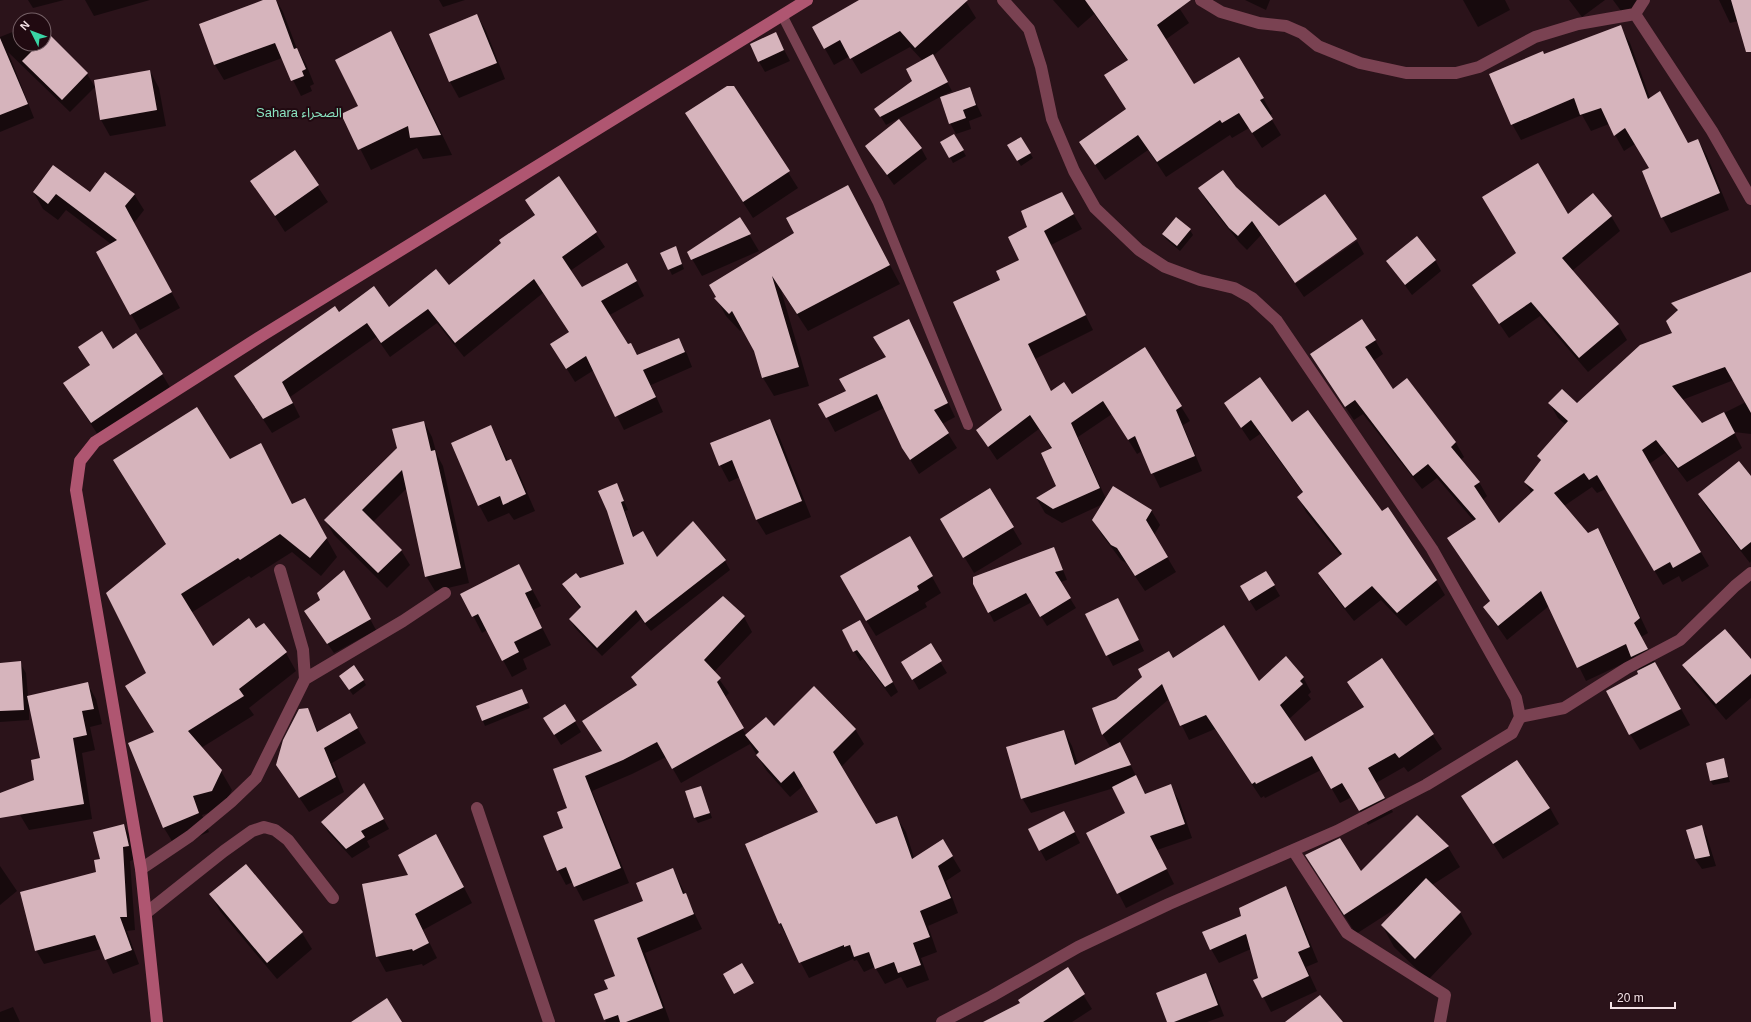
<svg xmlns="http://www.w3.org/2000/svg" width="1751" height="1022" font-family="Helvetica,'Noto Sans Arabic',sans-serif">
	<rect width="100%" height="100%" fill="#2b131a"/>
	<path fill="#0007" fill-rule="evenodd" d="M28 0H64L33 8Z
		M85 0H150L94 16Z
		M266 0H276L283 12 297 49 306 64 314 84 310 86 312 91 301 96 282 58 224 80 215 65 200 24Z
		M439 0H465L443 7Z
		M861 0H965L976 18 933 56 952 91 886 125 876 109 913 81 923 61 910 47 861 74 850 56 834 65 813 27Z
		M1053 0H1174L1189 23 1165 40 1194 85 1263 98 1272 114 1269 115 1281 135 1262 148 1249 128 1232 138 1230 135 1166 177 1148 150 1105 180 1080 142 1127 110 1128 61 1094 14 1078 28Z
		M1245 0H1270L1266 10Z
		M1463 0H1505L1510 10 1478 27Z
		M1569 0H1605L1582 17Z
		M1613 0H1642V1L1624 15Z
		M1719 0H1751V42L1738 21 1730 23Z
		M477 15 486 31 505 79 459 98 450 82 431 34Z
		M44 26 49 36 87 74 95 87 70 112 8 52 34 118 0 132V37L20 29V44H44Z
		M1620 27 1630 43 1650 98 1688 144 1698 140 1707 156 1729 210 1671 233 1662 217 1650 168 1635 144 1624 151 1609 124 1591 131 1582 115 1521 140 1512 124 1544 55Z
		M391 33 403 53 452 155 423 159 417 148 371 170 343 115 359 107Z
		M775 33 790 61 765 72 759 62Z
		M150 71 159 88 166 126 110 136 101 120Z
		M734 87 798 188 753 218 686 114Z
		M969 88 982 116 969 121 971 129 956 134 950 123Z
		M954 135 966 156 953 163 942 142Z
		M1021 138 1033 158 1021 166 1009 146Z
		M866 146 921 148 927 159 894 185Z
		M294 151 328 202 285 232 252 181Z
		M559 178 605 247 570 271 582 289 635 278 644 296 608 316 627 345 637 356 678 339 687 354 692 367 651 385 663 412 624 430 594 370 575 382 560 358 570 333 543 293 464 357 437 323 390 357 376 337 290 397 300 417 272 433 235 377 338 313 389 308 449 287 535 216 526 200Z
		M848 186 900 284 808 331 781 290 809 386 774 396 763 378 755 351 743 328 740 331 726 316 716 298 795 233Z
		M1235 188 1279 227 1355 239 1294 282 1261 235 1247 250 1239 242 1208 203 1199 189Z
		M34 193 134 194 144 210 134 223 180 308 140 330 131 314 111 244 66 210 58 220 43 209Z
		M1070 208 1082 229 1051 245 1093 330 1035 359 1051 392 1071 395 1145 349 1190 421 1183 425 1202 471 1160 488 1142 451 1137 454 1112 414 1078 437 1106 499 1151 510 1160 525 1154 535 1176 572 1145 591 1126 563 1121 560 1102 535 1093 520 1103 504 1062 523 1045 513 1037 499 1057 487 1052 449 1039 429 997 460 977 430 1004 410 1001 280 1021 260 1010 237Z
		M1568 216H1611L1620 231 1572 271 1618 325 1627 340 1588 372 1540 316 1509 338 1473 285Z
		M740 219 759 251 702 276 688 252Z
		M1190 230 1193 235 1180 251 1166 239 1163 234Z
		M1357 241 1364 254 1304 297 1295 284Z
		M662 253H678L684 269 672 275Z
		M1435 260 1441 271 1412 295 1387 261Z
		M1751 273V434L1734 432 1742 448 1687 482 1665 453 1649 464 1709 566 1682 582 1679 576 1663 585 1606 489 1597 493 1592 487 1564 506 1587 534 1598 530 1606 544 1648 633 1641 637 1690 725 1640 750 1630 734 1640 671 1633 659 1586 681 1549 606 1507 640 1484 607 1491 602 1449 539 1474 521 1437 478 1422 489 1363 414 1354 420 1311 355 1375 340 1383 354 1373 361 1392 390 1406 379 1456 443 1464 457 1460 460 1479 482 1487 496 1483 500 1499 525 1532 494 1525 482 1541 462 1538 456 1566 425 1558 418 1550 404H1577L1674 334 1677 311 1673 303ZM1734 380 1746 402 1702 424 1682 400Z
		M909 320 955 417 942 424 957 448 919 474 903 448 884 408 835 432 820 404 847 391 887 358Z
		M113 350 162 374 171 389 100 438 64 383Z
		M1225 404 1292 423 1382 513 1436 580 1445 595 1406 626 1381 600 1354 621 1328 588 1319 573 1341 556 1306 512 1298 497 1303 493 1260 434 1250 441Z
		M770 420 779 436 811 517 766 535 756 519 740 477 729 482 720 465Z
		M424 422 432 437 437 455 443 466 469 583 435 591 426 576 407 488 373 522 401 550 410 565 387 588 334 535 325 520Z
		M491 426 508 461 510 460 520 476 535 511 514 520 509 513 488 522 479 505Z
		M261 444 292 504 315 518 337 557 321 576 292 552 251 578 249 576 191 613 213 647 256 630 264 624 286 653 296 671 249 708 254 715 201 748 221 771 232 790 222 809 202 815 209 832 175 846 164 828 130 743 155 733 147 674 167 545 230 460Z
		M1751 478V561L1750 563 1707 508 1699 494Z
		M616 484 628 510 625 511 634 537 657 558 692 522 725 561 730 570 651 631 641 619 602 656 575 628 570 619 581 609 563 585 625 564Z
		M990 490 1022 544 974 573 951 535Z
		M910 537 941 593 925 603 927 607 876 636 866 620Z
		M1054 548 1067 580 1060 582 1076 608 1047 626 1032 602 994 622 989 612Z
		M519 565 541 606 533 610 551 645 523 659 527 669 512 677 487 630 482 633 462 594Z
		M1266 572 1280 596 1256 611 1241 587Z
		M350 582 376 630 334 653 305 611Z
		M1124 610 1144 651 1113 666 1086 615Z
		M744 617 752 632 714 672 729 693 725 697 746 735 774 728 855 729 864 744 841 767 876 826 897 818 906 832 914 858 943 841 961 871 946 881 958 913 928 926 937 952 921 958 929 980 907 988 901 977 885 984 875 967 864 972 857 960 854 961 853 959 809 978 780 924 746 844 819 812 803 786 790 797 766 770 750 744 681 783 666 757 632 774 592 791 629 883 583 901 573 882 566 885 558 870 568 809 554 770 602 752 583 721 637 686 632 678Z
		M866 631 898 692 891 697 863 659 860 661 854 651Z
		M930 645 947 673 919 690 903 662Z
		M1172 659 1258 682 1303 677 1311 692 1308 695 1311 699 1289 719 1304 742 1364 708 1348 682 1382 659 1442 749 1408 772 1404 767 1376 783 1393 812 1368 825 1352 797 1340 803 1321 770 1265 798 1264 796 1261 798 1215 729 1189 740 1169 699 1119 742 1145 794 1170 786 1179 800 1192 838 1157 850 1174 884 1126 908 1088 834 1127 814 1114 788 1031 813 1022 798 1064 731 1072 746 1078 764 1111 748 1103 735 1094 708 1117 700Z
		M1751 661V698L1726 720 1693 681 1684 665Z
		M20 663 26 673 28 696 87 683 96 699 102 724 90 727 95 750 82 753 92 819 29 830 20 815 36 780 41 759 29 705V720L0 722V664Z
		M363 680 366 685 353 695 343 681Z
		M522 690 530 708 485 726 477 707Z
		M565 705 581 732 561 745 551 729Z
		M307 709 319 733 349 714 366 743 332 763 344 792 309 812 277 765Z
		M1723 759 1730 782 1713 785 1710 780Z
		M701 787 712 818 698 823 695 818Z
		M370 794 389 829 367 841 370 847 352 858 328 832 322 822Z
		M1462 796 1550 808 1559 824 1503 859Z
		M1417 816 1448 847 1460 867 1432 885 1460 912 1472 934 1428 980 1394 947 1382 925 1398 907 1356 934 1306 855 1361 873Z
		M1070 823 1080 843 1046 861 1040 850Z
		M124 825 132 839 136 859 130 861 135 930 127 931 139 964 113 974 101 949 44 964 36 950 97 872 101 860Z
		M1701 826 1707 837 1716 866 1702 869 1695 859Z
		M445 851 472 903 423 930 437 958 423 966 422 964 386 972 377 956 410 875Z
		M246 865 302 933 312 949 277 979 220 911 211 895Z
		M0 866 17 891 0 905Z
		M673 869 702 929 645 953 670 1022H606L596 995 609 989Z
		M1285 887 1293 901 1318 962 1306 967 1317 991 1271 1012 1255 981 1259 979 1251 949 1219 963 1211 949 1242 917Z
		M1067 969 1092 1009 1072 1022H986L1021 1004Z
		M1206 975 1212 985 1224 1016 1207 1022H1168Z
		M13 1007 20 1022H0V1012Z"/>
	<path fill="#d6b4bc" d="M263 0H276L294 49 297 48 306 69 302 71 304 76 291 81 275 43 214 65 199 24Z
		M859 0H968L915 48 900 31 850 59 840 40 824 49 812 27Z
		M1085 0H1191L1157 25 1194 84 1239 57 1264 98 1260 100 1273 119 1252 133 1239 113 1222 123 1220 120 1157 162 1138 135 1095 165 1079 142 1126 109 1104 75 1128 60Z
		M1731 0H1751V52H1746Z
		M477 14 497 63 449 82 429 34Z
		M1621 25 1648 99 1660 91 1688 143 1698 139 1720 193 1661 218 1642 171 1649 168 1625 128 1614 136 1601 108 1580 115 1574 98 1511 125 1489 74 1543 51 1544 54Z
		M391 31 441 135 410 138 408 126 358 150 341 114 358 106 335 60Z
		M776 32 784 50 758 62 750 44Z
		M49 34 88 73 62 100 22 61 39 44H44V39Z
		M0 38 28 104 0 115Z
		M933 54 948 82 880 117 874 109 912 81 906 69Z
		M150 70 157 110 100 120 94 80Z
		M727 86H734L790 171 743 202 685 113Z
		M970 87 976 105 963 110 966 118 949 124 940 97Z
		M899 119 922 148 887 175 865 146Z
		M954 134 964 150 949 158 940 142Z
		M1021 137 1031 153 1017 161 1007 145Z
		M295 150 319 185 275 216 250 181Z
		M1538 163 1568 214 1593 193 1612 216 1562 258 1619 324 1579 358 1531 302 1499 324 1472 285 1516 253 1482 197Z
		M53 165 90 192 105 172 135 194 125 206 172 292 130 315 96 252 117 240 56 194 48 204 33 192Z
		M1223 170 1236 187 1279 226 1325 194 1357 239 1295 283 1252 221 1238 236 1229 228 1198 188Z
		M559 176 597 232 562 257 582 287 627 263 637 281 601 301 628 344 631 343 637 355 679 338 685 352 643 370 656 397 615 417 586 356 566 369 550 344 569 332 534 279 455 343 428 309 381 343 367 323 282 382 293 403 263 419 234 376 335 306 339 312 374 286 389 307 436 269 449 285 501 243 499 240 535 215 525 200Z
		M848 185 890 265 797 314 772 276 799 367 762 378 754 351 732 311 729 314 714 298 716 297 709 285 794 233 786 218Z
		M1062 192 1074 214 1044 231 1086 315 1028 344 1051 391 1064 382 1072 394 1145 347 1182 406 1176 410 1195 456 1151 474 1135 436 1128 440 1103 401 1071 423 1100 488 1053 509 1036 498 1056 486 1041 453 1052 448 1030 415 988 447 976 430 1002 410 953 302 1000 280 996 271 1019 260 1008 237 1027 227 1021 211Z
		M740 217 751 234 691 260 687 252Z
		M1176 217 1191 229 1177 246 1162 234Z
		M1417 236 1436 260 1405 285 1386 261Z
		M676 246 682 264 668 270 660 253Z
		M1751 272V413L1725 367 1672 386 1702 423 1724 412 1735 433 1678 468 1656 440 1642 450 1701 552 1673 568 1670 562 1654 571 1597 475 1589 480 1584 473 1554 493 1588 533 1598 528 1640 618 1634 623 1648 649 1631 657 1626 644 1577 668 1541 591 1498 626 1483 607 1490 601 1447 538 1476 519 1428 464 1413 476 1355 400 1345 407 1310 354 1362 319 1376 340 1365 347 1393 389 1407 378 1456 442 1451 447 1480 482 1474 486 1499 523 1534 490 1524 482 1541 460 1537 456 1568 421 1548 403 1562 389 1577 403 1640 345 1672 333 1666 321 1678 310 1671 303Z
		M909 319 948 403 934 410 949 433 910 460 902 448 877 394 826 418 818 404 846 391 839 379 886 357 873 337Z
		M102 331 113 349 136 333 163 374 91 423 63 383 90 365 78 347Z
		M1260 377 1292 422 1308 410 1382 511 1388 507 1437 580 1397 613 1372 586 1345 608 1318 573 1342 554 1297 497 1303 492 1251 420 1241 428 1224 403Z
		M197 407 230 459 261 443 292 504 305 498 327 538 310 558 280 534 240 560 238 558 181 594 213 646 249 618 256 628 264 623 287 652 239 689 244 696 188 731 222 770 212 791 193 796 199 813 163 828 128 743 154 732 125 686 146 673 106 593 166 544 113 460Z
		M770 419 802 501 756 520 732 460 719 466 710 443Z
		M424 421 431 451 435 450 461 568 425 577 402 470 362 510 402 550 378 573 324 520 397 448 392 429Z
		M491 425 506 461 511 459 526 494 503 505 500 496 478 506 451 443Z
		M1739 461 1751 476V542L1741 550 1698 494Z
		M617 483 624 501 621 502 633 537 643 531 657 557 693 521 726 560 645 623 636 610 597 648 569 619 581 607 562 584 576 573 580 578 624 564 607 511 598 491Z
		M1113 486 1152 510 1146 520 1168 557 1135 576 1117 548 1111 545 1092 520Z
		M990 488 1014 527 963 558 940 519Z
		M910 536 933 576 917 586 919 590 866 621 840 576Z
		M1054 547 1063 570 1055 572 1071 598 1040 617 1026 593 988 613 973 584V577Z
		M519 564 532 590 525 593 542 628 514 642 519 652 502 661 478 614 472 617 460 594Z
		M344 570 371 619 327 644 304 611 320 600 317 593Z
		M1266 571 1275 585 1249 601 1240 586Z
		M723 596 745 616 704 660 721 678 717 682 744 728 672 769 657 742 623 760 585 776 621 868 574 887 566 867 557 871 543 836 563 828 557 812 567 808 553 769 602 751 582 721 637 685 631 677Z
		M1118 598 1139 640 1106 656 1085 614Z
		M860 620 893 682 885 687 857 650 853 652 842 630Z
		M1224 625 1259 681 1286 656 1304 677 1300 681 1303 684 1280 705 1305 741 1364 707 1347 682 1382 658 1434 734 1399 758 1395 753 1368 768 1385 798 1359 811 1342 783 1331 789 1312 756 1256 784 1255 782 1252 784 1206 715 1180 726 1162 684 1102 735 1092 708 1116 699 1142 677 1138 669 1169 651 1173 658Z
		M1725 629 1751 659V674L1716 704 1682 665Z
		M931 643 942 661 912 680 901 662Z
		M21 661 24 710 0 711V663Z
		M1655 662 1681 709 1629 735 1606 691 1638 674 1637 671Z
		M354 665 364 680 349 690 339 676Z
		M88 682 94 709 82 711 87 735 73 738 84 804 0 818V793L34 780 31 760 40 758 27 696Z
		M814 686 856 729 833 752 876 824 897 816 912 859 943 839 953 856 938 866 951 898 920 911 930 937 913 943 921 965 898 973 894 962 875 969 869 952 854 957 850 945 844 947V945L799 963 781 923 779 924 745 844 818 812 794 771 781 783 756 755 759 752 745 735 766 717 774 726Z
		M522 689 528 703 482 721 476 706Z
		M565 704 576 721 554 735 543 718Z
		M308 708 317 732 350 713 358 728 324 748 336 777 299 798 276 765 283 740 299 709Z
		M1064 730 1075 765 1120 742 1131 765 1021 799 1006 747Z
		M1724 758 1728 777 1710 781 1706 763Z
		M1517 760 1550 808 1493 844 1461 796Z
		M1136 775 1145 794 1171 784 1185 824 1150 836 1167 869 1117 894 1086 833 1125 813 1112 787Z
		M364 783 384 819 361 831 365 837 346 849 321 822Z
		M701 786 710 813 694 818 685 791Z
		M1064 811 1075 832 1039 851 1028 829Z
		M1417 815 1449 846 1344 915 1305 855 1340 838 1361 871Z
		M124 824 129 846 123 847 127 917H120L132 950 105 960 95 935 35 951 20 892 96 872 94 860 100 859 93 832Z
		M1702 825 1710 856 1695 859 1686 830Z
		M436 834 464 887 415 914 429 943 413 951 412 949 376 957 362 884 408 875 398 855Z
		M246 864 303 932 267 963 209 894Z
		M673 868 683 894 686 893 694 914 637 938 663 1008 626 1022H620L618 1015 604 1020 594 994 608 989 604 980 615 976 594 920 643 901 636 883Z
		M1426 878 1461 912 1415 959 1381 925Z
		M1286 886 1310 947 1298 952 1309 976 1262 998 1253 980 1258 978 1246 934 1210 950 1202 932 1241 916 1239 908Z
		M742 963 754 983 734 994 723 974Z
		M1068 967 1085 994 1043 1022H983L1020 1003 1018 1000Z
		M1206 973 1218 1005 1174 1022H1167L1156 993Z
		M1320 995 1343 1022H1285Z
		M387 998 402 1022H351Z"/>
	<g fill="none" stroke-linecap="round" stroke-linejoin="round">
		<path stroke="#7a4252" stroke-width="10" d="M782 15 878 203 968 425"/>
		<path stroke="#7a4252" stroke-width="12" d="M1201 0 1221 12 1259 23 1286 26 1302 33 1318 46 1360 63 1406 73H1456L1479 67 1535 37 1578 24 1635 14 1644 0
			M1635 14 1712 131 1751 199
			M305 679 403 621 445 593
			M1520 717 1564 708 1627 668 1680 640 1735 586 1751 573
			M477 808 549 1022
			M1293 850 1347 933 1445 995 1440 1022
			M141 869 190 836 231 802 256 778 305 679 303 650 280 570
			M146 913 224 851 252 831 264 827 275 830 288 840 333 898
			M942 1022 992 996 1078 947 1169 904 1337 831 1426 785 1512 733 1520 717 1516 698 1432 549 1277 321 1252 298 1234 288 1200 280 1165 267 1139 250 1095 208 1074 171 1052 119 1041 67 1029 29 1003 0"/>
		<path stroke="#af5671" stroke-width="12" d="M157 1022 141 869 76 490 80 461 95 442 263 335 807 0"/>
	</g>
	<g text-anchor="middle" stroke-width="4" stroke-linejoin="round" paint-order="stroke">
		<g font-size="13" fill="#8ae4c1" stroke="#210a11">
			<text x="299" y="117">Sahara الصحراء</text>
		</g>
	</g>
	<g transform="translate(32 32) rotate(312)"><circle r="19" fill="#210a11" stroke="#756066"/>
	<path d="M0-3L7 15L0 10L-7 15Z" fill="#3ad4a5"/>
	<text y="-6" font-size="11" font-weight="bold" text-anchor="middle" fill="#f4e2e6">N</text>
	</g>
	<path d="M1611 1002v6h64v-6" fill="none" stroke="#f4e2e6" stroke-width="2"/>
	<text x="1617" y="1002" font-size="12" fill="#f4e2e6" stroke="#210a11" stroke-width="3" paint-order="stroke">20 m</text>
</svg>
